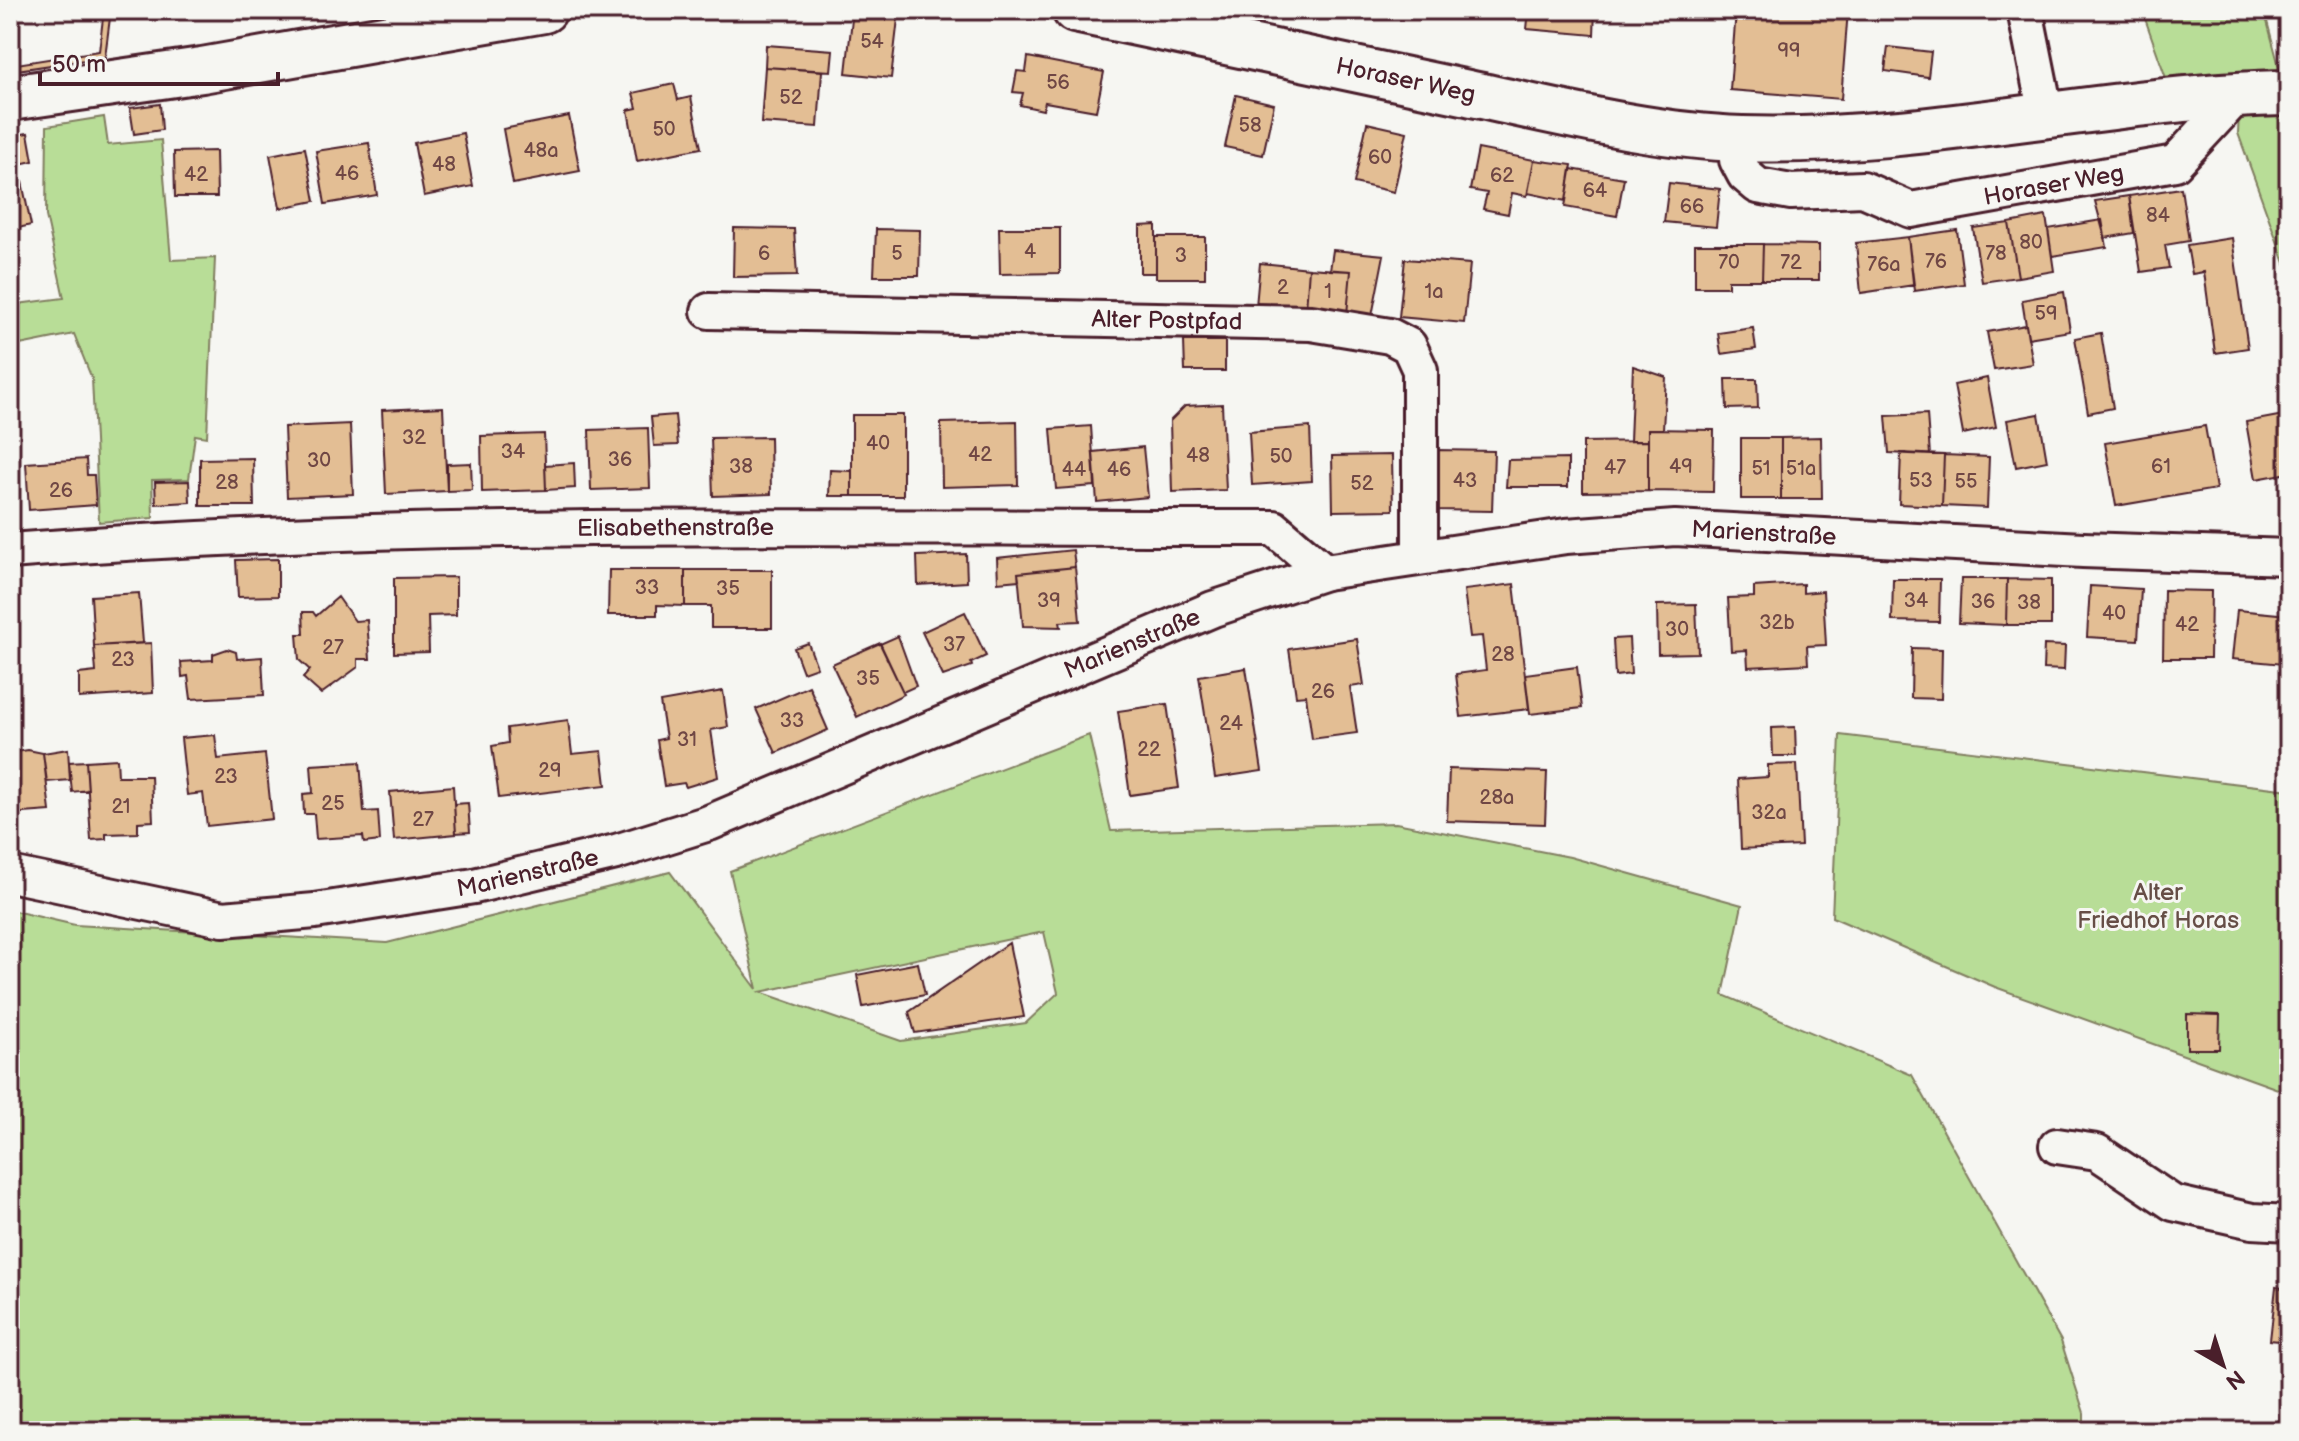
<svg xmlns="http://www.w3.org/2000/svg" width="2299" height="1441" font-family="'Balsamiq Sans',sans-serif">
	<rect width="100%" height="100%" fill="#f6f6f2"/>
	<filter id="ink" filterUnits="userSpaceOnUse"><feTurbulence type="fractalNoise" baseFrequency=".0125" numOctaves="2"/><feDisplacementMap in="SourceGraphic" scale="16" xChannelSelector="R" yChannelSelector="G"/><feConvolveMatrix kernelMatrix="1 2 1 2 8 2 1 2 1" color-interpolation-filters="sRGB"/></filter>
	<g filter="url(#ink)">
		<path fill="#b8dd97" stroke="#817e61" stroke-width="2" fill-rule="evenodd" d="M2142 10H2264L2280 70 2166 78Z
			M2289 113V274L2238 133 2239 114Z
			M104 117 108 145 161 140 171 260 215 258 207 437 195 435 189 479 152 480 153 518 99 522 92 379 74 334 10 347V305L64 298 46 216 47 126Z
			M1089 735 1111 831 1396 823 1570 857 1742 905 1723 995 1912 1075 2061 1341 2084 1413V1431H10V910L75 925 387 943 670 872 757 989 730 871ZM1044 932 1058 993 1026 1023 901 1041 760 992Z
			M1840 735 2289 790V1093L1995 987 1832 917Z"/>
		<path fill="#e3be94" stroke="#4a1f2b" stroke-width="2" d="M104 10H111L105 57 10 71V65L99 51Z
			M853 10H899L891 78 846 73Z
			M1529 10H1595L1594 35 1527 29Z
			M1736 10H1848L1841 99 1730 90Z
			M766 45 833 50 831 71 765 67Z
			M1888 47 1931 52 1928 77 1885 71Z
			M1028 57 1104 72 1096 111 1045 102 1043 110 1020 105 1023 93 1013 92 1017 71 1026 72Z
			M765 67 822 71 818 127 761 123Z
			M674 84 678 100 691 97 701 148 637 161 628 110 637 108 633 93Z
			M1236 95 1274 104 1263 155 1225 147Z
			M160 104 162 130 134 134 130 108Z
			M569 116 580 171 513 184 503 129Z
			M1367 123 1407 132 1394 192 1354 183Z
			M28 133 33 161 10 166V136Z
			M463 133 473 186 424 196 414 143Z
			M369 143 377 195 325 204 316 151Z
			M305 148 315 201 280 208 270 155Z
			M1478 149 1534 160 1527 196 1512 193 1508 214 1483 209 1487 193 1470 190Z
			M216 151 217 197H175L174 152Z
			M1534 160 1572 165 1566 201 1528 193Z
			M1571 169 1624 178 1617 216 1565 207Z
			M21 177 31 225 10 230V179Z
			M1669 183 1720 189 1716 227 1664 222Z
			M2181 188 2189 241 2165 245 2169 268 2141 272 2129 196Z
			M2129 196 2134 233 2105 238 2095 201Z
			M2046 216 2054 271 2018 277 2009 223Z
			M2102 220 2107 247 2052 256 2048 229Z
			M2009 223 2018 277 1982 282 1973 228Z
			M1156 225V273H1140V226Z
			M734 228 794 229 797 276 733 277Z
			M999 228H1060V273L1000 274Z
			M876 229 920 230 919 276H874Z
			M1957 230 1964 284 1914 291 1908 237Z
			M1156 237H1205V278H1156Z
			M1908 237 1914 285 1861 293 1856 243Z
			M2232 238 2248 348 2215 353 2204 272 2192 274 2187 245Z
			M1695 244H1763L1762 280H1728V287H1695Z
			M1763 244 1819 245V280H1762Z
			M1333 250 1384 255 1372 316 1347 314 1351 271 1330 270Z
			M1405 259 1470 264 1464 323 1399 317Z
			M1260 263 1309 268 1306 310 1256 306Z
			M1309 268 1351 271 1347 314 1306 310Z
			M2064 292 2070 331 2028 338 2022 300Z
			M2026 325 2033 364 1994 370 1987 332Z
			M1753 328 1756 349 1721 354 1718 333Z
			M2101 333 2113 408 2088 413 2075 338Z
			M1184 341H1225V371H1185Z
			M1633 366 1666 377 1663 429H1648V441H1630Z
			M1987 378 1996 427 1963 434 1954 385Z
			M1726 379H1757L1758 408 1727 409Z
			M1222 404 1226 490 1172 492 1170 421 1185 406Z
			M443 407 447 491 386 494 382 410Z
			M1927 414 1930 455 1889 453 1886 416Z
			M2039 414 2047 461 2016 467 2007 420Z
			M2289 414V473L2256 479 2246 422Z
			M675 415 678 445 654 446 651 417Z
			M852 415H903V496H852Z
			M1017 421 1018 485 942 487 941 423Z
			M350 424 353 494 287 497 284 427Z
			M1091 426 1095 486 1056 489 1051 429Z
			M2205 426 2216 489 2116 506 2105 443Z
			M1310 427 1312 481 1252 485 1249 432Z
			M648 428 650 488 591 490 589 430Z
			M1648 429 1714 430 1713 492 1648 491Z
			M544 434 546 490 482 492 481 436Z
			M770 437 771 494 713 496 711 438Z
			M1821 437 1822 499H1781V438Z
			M1741 438H1781V499H1741Z
			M1648 441V491L1583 492V442Z
			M1143 447 1148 497 1097 502 1093 452Z
			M1437 450 1494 451 1492 511 1436 510Z
			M1901 453 1944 455 1942 506 1899 504Z
			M1392 455 1393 510 1333 511 1332 456Z
			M1944 455 1989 457 1987 508 1942 506Z
			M253 458 254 506H200V459Z
			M86 459 87 475H94L96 505 29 510 26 463Z
			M1568 459V487H1506L1508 460Z
			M471 463 472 490 447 491V464Z
			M574 463 575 488 546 490 545 465Z
			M830 470 852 471V496H829Z
			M189 481 190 502 156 504 155 482Z
			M1073 550 1075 567 1018 573 1019 580 998 582 997 558Z
			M966 554 967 582 918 585 917 556Z
			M278 559V596L238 597 236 560Z
			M1075 567 1080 621 1060 622 1061 627 1023 626 1018 573Z
			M609 570H685V606L657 605V615H608Z
			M685 570H772V628H711V606H685Z
			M456 577V615L428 616 429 652 394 653V578Z
			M1893 579H1940L1939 622 1892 621Z
			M1961 579H2007L2006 625 1959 623Z
			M2007 579 2051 580V625H2006Z
			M1514 584 1529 709 1461 717 1456 674 1486 670 1482 636 1470 637 1464 590Z
			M1803 584V593L1823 591 1826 645 1807 646 1808 664 1748 667 1747 650 1731 651 1728 598 1754 597V587Z
			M2090 586 2141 589 2138 640 2087 637Z
			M2164 590 2211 591 2210 658H2163Z
			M139 593 143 643 94 646 91 596Z
			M338 597 355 621 367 620 370 659H358V667L321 694 303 678 310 670 299 660 297 634H304L303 612H313L316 616Z
			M1696 604 1698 653 1658 654 1657 605Z
			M2237 610 2288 615 2283 664 2232 659Z
			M965 612 986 656 971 663 972 666 943 676 922 632Z
			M898 636 916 686 903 692 880 644Z
			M1629 638 1631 674 1615 676 1613 639Z
			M1357 639 1364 685 1350 687 1357 733 1312 739 1306 695 1296 696 1289 649Z
			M151 643 153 693 79 698V674L96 672 94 646Z
			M808 643 817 667 803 672 794 648Z
			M880 643 904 694 857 717 832 664Z
			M2044 645 2065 646 2064 670 2043 669Z
			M1912 648 1942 649 1941 699 1911 698Z
			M227 649 236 652 237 659 262 657 264 695 191 699 188 676 182 677 181 662 213 660V654Z
			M1577 667 1582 708 1530 714 1525 674Z
			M1246 668 1262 771 1215 778 1199 676Z
			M809 686 828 730 776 753 756 709Z
			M723 691 728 727 711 730 718 777 686 787 684 783 664 786 657 740 666 738 660 702Z
			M1167 704 1179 788 1130 795 1118 711Z
			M568 720 572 754 602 751 606 785 499 798 492 746 508 743 507 728Z
			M1795 727 1796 756H1773L1772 728Z
			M215 735 218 759 265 754 272 819 207 826 203 793 187 795 181 738Z
			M68 749 70 780 47 782 43 753Z
			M28 750 43 753 50 811 10 814V753Z
			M117 759 118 776H151L153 821 138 822V833L106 834V839L91 840 86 761Z
			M86 761 88 790 72 792 69 762Z
			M360 762 364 812 378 811 380 841 364 843 363 836 316 839 314 814H304L303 794 313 793 311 765Z
			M1797 764 1801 846 1741 849 1738 779 1768 777V765Z
			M1449 769 1547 772 1545 824 1447 821Z
			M453 786 456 834 394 840 390 792Z
			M468 803 470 832 456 833 454 804Z
			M1009 943 1024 1017 915 1033 909 1012Z
			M918 963 925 995 863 1007 857 975Z
			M2187 1014 2220 1015 2219 1049H2187Z
			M2276 1287 2289 1289V1342L2270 1340Z"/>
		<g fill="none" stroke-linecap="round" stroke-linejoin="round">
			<defs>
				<g id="minor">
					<path d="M2025 10 2046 115"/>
					<path id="s1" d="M1738 139 1737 160 1745 175 1758 186 1791 192 1863 189 1911 210 2175 163 2237 96"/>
					<path id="s2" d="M709 311 1311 323 1390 336 1409 346 1420 370V557"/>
					<path id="s3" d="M10 551C430 518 853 529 1274 528L1325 572"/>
					<path id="s4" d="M10 874 223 919 315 911 474 886 616 852 709 823 1213 609 1325 572 1566 536 1675 528 2083 550 2289 557"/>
					<path d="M2057 1146 2097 1152 2173 1203 2252 1221 2289 1223"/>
				</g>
				<g id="secondary">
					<path id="s5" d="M1075 10C1206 38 1337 65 1468 93 1558 112 1650 136 1742 139 1926 145 2105 96 2289 93"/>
					<path d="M10 98 202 70 544 10"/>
				</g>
			</defs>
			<use href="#minor" stroke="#4a1f2b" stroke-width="40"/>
			<use href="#secondary" stroke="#4a1f2b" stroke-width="50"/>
			<use href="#minor" stroke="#f6f6f2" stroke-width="34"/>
			<use href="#secondary" stroke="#f6f6f2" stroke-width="44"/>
			<path stroke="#4a1f2b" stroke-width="6" d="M2282 10 2289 34"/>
		</g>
	</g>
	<g text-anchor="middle" stroke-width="6" stroke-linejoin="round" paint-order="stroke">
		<g font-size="20" fill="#704745">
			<text x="872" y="48">54</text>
			<text x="1789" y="57">99</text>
			<text x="1058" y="89">56</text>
			<text x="791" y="104">52</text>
			<text x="1250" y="132">58</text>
			<text x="664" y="136">50</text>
			<text x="541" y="157">48a</text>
			<text x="1380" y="164">60</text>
			<text x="444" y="171">48</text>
			<text x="347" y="180">46</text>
			<text x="196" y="181">42</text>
			<text x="1502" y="182">62</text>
			<text x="1595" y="197">64</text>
			<text x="1692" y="213">66</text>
			<text x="2158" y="222">84</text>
			<text x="2031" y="249">80</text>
			<text x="1030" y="258">4</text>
			<text x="764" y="260">6</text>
			<text x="897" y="260">5</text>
			<text x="1996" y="260">78</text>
			<text x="1181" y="262">3</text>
			<text x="1936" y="268">76</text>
			<text x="1729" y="269">70</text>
			<text x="1791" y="269">72</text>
			<text x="1884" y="271">76a</text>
			<text x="1283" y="294">2</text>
			<text x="1328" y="298">1</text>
			<text x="1434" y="298">1a</text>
			<text x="2046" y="320">59</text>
			<text x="414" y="444">32</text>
			<text x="878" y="450">40</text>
			<text x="513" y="458">34</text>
			<text x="980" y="461">42</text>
			<text x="1198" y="462">48</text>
			<text x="1281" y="463">50</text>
			<text x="620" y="466">36</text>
			<text x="319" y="467">30</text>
			<text x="741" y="473">38</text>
			<text x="1681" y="473">49</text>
			<text x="2161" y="473">61</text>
			<text x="1615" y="474">47</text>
			<text x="1761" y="475">51</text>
			<text x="1801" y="475">51a</text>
			<text x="1074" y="476">44</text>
			<text x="1119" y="476">46</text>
			<text x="1465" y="487">43</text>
			<text x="1921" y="487">53</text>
			<text x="1966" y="488">55</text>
			<text x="227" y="489">28</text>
			<text x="1362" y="490">52</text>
			<text x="61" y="497">26</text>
			<text x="647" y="594">33</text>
			<text x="728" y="595">35</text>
			<text x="1049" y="607">39</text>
			<text x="1916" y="607">34</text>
			<text x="1983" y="608">36</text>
			<text x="2029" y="609">38</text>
			<text x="2114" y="620">40</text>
			<text x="1777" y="629">32b</text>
			<text x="2187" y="631">42</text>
			<text x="1677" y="636">30</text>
			<text x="954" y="651">37</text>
			<text x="333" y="654">27</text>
			<text x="1503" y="661">28</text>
			<text x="123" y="666">23</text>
			<text x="868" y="685">35</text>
			<text x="1323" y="698">26</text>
			<text x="792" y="727">33</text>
			<text x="1231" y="730">24</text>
			<text x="687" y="746">31</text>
			<text x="1149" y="756">22</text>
			<text x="550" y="777">29</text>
			<text x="226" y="783">23</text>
			<text x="1497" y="804">28a</text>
			<text x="333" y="810">25</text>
			<text x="121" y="813">21</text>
			<text x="1769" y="819">32a</text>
			<text x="423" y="826">27</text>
		</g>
		<g font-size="24" fill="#4a1f2b" stroke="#f6f6f2">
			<text dy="8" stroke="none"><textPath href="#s5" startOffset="338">Horaser Weg</textPath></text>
			<text dy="8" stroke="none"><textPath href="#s1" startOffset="358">Horaser Weg</textPath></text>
			<text dy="8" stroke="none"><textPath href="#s2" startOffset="458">Alter Postpfad</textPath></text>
			<text dy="8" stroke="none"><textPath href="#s3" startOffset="666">Elisabethenstraße</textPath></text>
			<text dy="8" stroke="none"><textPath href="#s4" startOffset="1822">Marienstraße</textPath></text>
			<text dy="8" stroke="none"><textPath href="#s4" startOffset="1174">Marienstraße</textPath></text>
			<text dy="8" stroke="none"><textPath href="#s4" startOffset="526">Marienstraße</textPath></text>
		</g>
		<g font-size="24" fill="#664e46" stroke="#f6f6f2">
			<text x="2158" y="900">Alter<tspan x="2158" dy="28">Friedhof Horas</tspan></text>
		</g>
	</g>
	<rect width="2299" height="1441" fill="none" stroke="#f6f6f2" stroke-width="40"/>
	<rect x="20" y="20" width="2259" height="1401" fill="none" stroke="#4a1f2b" stroke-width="3" filter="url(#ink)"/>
	<g transform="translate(2223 1365) rotate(141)" stroke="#f6f6f2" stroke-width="6" paint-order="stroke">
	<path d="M0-6L14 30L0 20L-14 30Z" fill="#4a1f2b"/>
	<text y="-12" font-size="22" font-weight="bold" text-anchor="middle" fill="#4a1f2b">N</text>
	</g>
	<path d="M40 72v12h238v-12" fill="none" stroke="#4a1f2b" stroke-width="4"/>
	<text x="52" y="72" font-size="24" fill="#4a1f2b" stroke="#f6f6f2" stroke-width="6" paint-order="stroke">50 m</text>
</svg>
